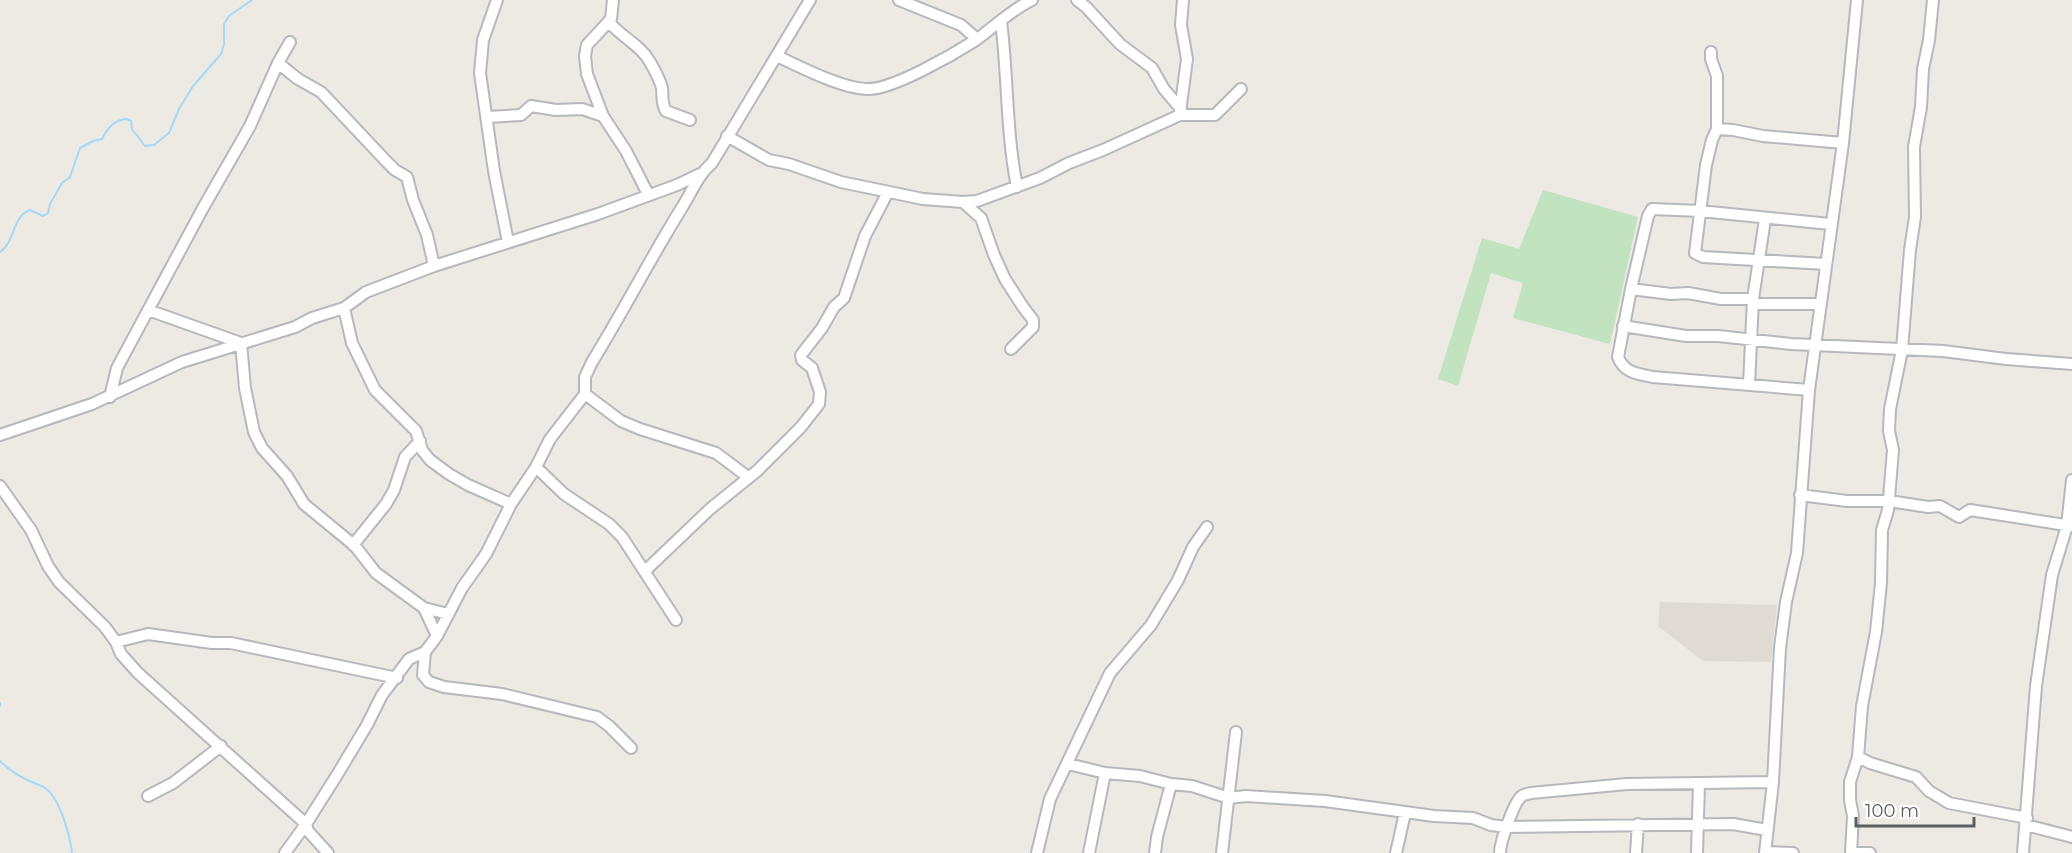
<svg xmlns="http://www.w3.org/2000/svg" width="2072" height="853" font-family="Montserrat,sans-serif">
	<rect width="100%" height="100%" fill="#eceae2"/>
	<path fill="#dfdbd3" d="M1660 602 1777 605 1771 662 1703 661 1658 626Z"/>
	<path fill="#c1e3c0" d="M1543 190 1638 217 1610 344 1513 318 1523 283 1491 273 1458 386 1438 379 1482 238 1519 249Z"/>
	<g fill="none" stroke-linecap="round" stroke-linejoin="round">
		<path stroke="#a5d9fa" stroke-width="2" d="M0 252C15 243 12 216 30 210L43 216 48 213 50 204 62 183 70 177 80 148 93 141 102 139C107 129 114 119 127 119L131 121 132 129 145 146 154 145 169 133 179 109 193 86 221 54 224 44V24L229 16 252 0
			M0 703V706
			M0 761C9 770 20 777 32 782 36 784 41 785 45 788 60 798 70 836 72 853"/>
		<defs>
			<path id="minor" d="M497 0 483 40 480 73 494 171 508 242
				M613 0 611 19 587 45 585 56 587 74 603 116 626 151 648 194
				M899 0 961 25 977 39
				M1077 0 1086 7 1120 44 1152 68 1164 89 1181 109
				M1001 21C1008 76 1006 132 1017 187
				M609 22C621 37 641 45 650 62 654 69 660 80 662 88 663 97 661 103 666 111L690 120
				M1711 52V59L1717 76V129L1712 140 1706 165 1695 253 1703 257 1826 264
				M777 56C800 67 843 89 868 89 892 90 954 54 976 40 995 26 1011 10 1032 0
				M278 63 298 79 321 92 386 161 395 170 407 177 413 200 427 235 434 266
				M1180 112 1187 59 1181 25 1183 0
				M487 117 521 115 531 106 556 110 582 109 603 116
				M1717 129 1733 130 1763 136 1843 143
				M727 136 769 160 789 164 841 182 923 199 963 202 977 201 1040 178 1069 163 1103 150 1180 115H1215L1241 89
				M963 202 981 218 994 255 1005 279 1023 307 1033 320V327L1011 349
				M1631 289 1671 294 1688 293 1721 299H1753
				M1753 304H1821
				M344 308 352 343 375 390 416 431 422 450 430 460 449 474 468 485 511 504
				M148 310 241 343 245 388 254 432 262 448 287 476 304 504 355 546 376 573 424 608 448 614
				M1623 326 1686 336H1718L1791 344 1943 351 2006 359 2072 364
				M1749 385 1753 299 1765 219
				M1809 390 1653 377C1638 374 1624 373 1618 357L1631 289 1648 216 1652 209 1700 211 1830 224
				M585 394 621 421 640 429 716 453 748 477
				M110 397 117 368 203 208 250 126 278 63 290 42
				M0 435 92 404 182 362 295 327 312 318 344 308 366 292 434 266 598 214 677 185 700 174
				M536 467 564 494 609 524 622 537 676 620
				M0 486 31 530 48 566 59 582 105 627 116 642 121 654 138 673 306 824 308 831 328 853
				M1800 495 1847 501H1889L1928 507 1940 506 1959 517 1970 510 2072 526
				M353 545 386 504 394 490 405 457 420 441
				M645 571 710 509 757 471 801 427 819 404 820 392 812 368 802 360 801 355 822 328 834 307 844 298 865 236 888 192
				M424 608 437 636
				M116 642 148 634 212 643H231L397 678
				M425 652 423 675 429 682 444 687 502 694 597 717 609 726 631 748
				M1858 757 1870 763 1916 777 1929 791 1949 803 2027 818
				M1068 764 1105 773 1140 776 1171 784 1192 786 1229 798 1246 796 1325 801 1434 816 1473 818 1491 825 1506 827 1733 824 1767 830
				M148 796 173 783 221 746
				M2026 825 2072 837
				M1766 852 1793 853
				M285 853 306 824 337 775 367 725 382 695 409 659 425 652 437 636 462 588 486 554 511 504 536 467 550 439 585 394V377L592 362C623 312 650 259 681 209 692 192 697 176 712 163L810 0
				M1037 853 1050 799 1110 673 1151 625 1178 580 1193 547 1207 527
				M1089 853 1105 773
				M1155 853 1157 837 1171 784
				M1222 853 1236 732
				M1396 853 1405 813
				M1500 853C1500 843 1514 801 1522 796 1524 794 1528 794 1531 793L1627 784 1773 782
				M1636 853 1638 824
				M1697 853 1699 783
				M1765 853 1773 782 1780 648 1786 602 1797 553 1809 390 1843 143 1857 0
				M1851 853 1853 816 1850 800V782L1858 757 1862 706 1876 632 1881 583 1882 530 1888 510 1893 450 1889 431 1890 409 1902 350 1910 250 1915 217 1914 147 1921 107 1923 69 1929 40 1933 0
				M1856 853H1870
				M2023 853 2036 686 2052 575 2067 526 2072 480"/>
		</defs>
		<use href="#minor" stroke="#b5b8bc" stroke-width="14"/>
		<use href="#minor" stroke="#fff" stroke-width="10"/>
	</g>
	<path d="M1856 817v9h118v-9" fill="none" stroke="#5b5e62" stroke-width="3"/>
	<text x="1865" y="817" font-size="18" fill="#5b5e62" stroke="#ffffff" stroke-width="4.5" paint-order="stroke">100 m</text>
</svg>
